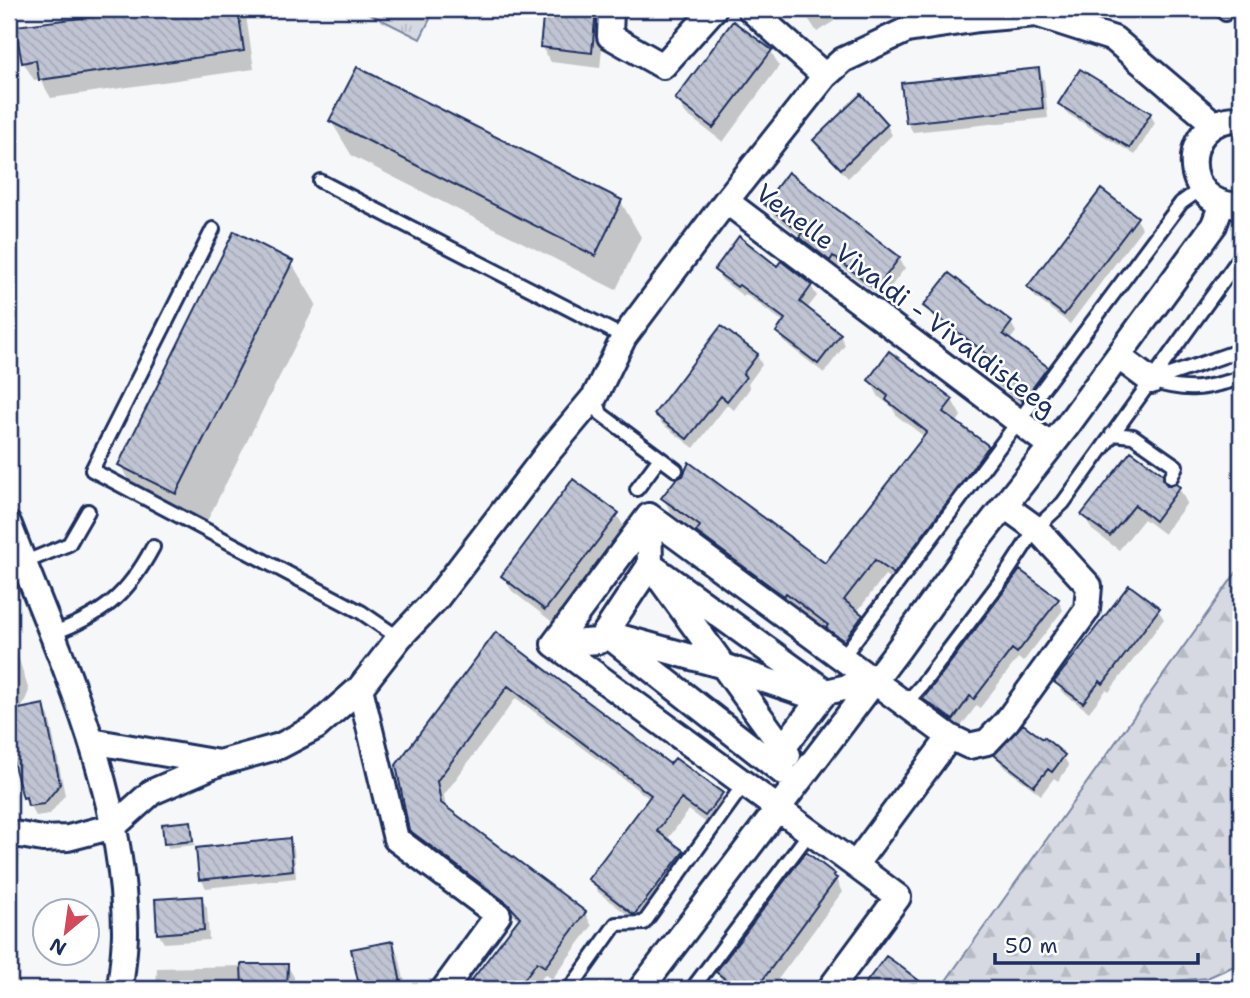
<svg xmlns="http://www.w3.org/2000/svg" width="1250" height="998" font-family="'Shantell Sans',sans-serif">
	<defs>
		<pattern id="forest-firs" width="22" height="20" patternUnits="userSpaceOnUse" patternTransform="scale(1.75)"><rect width="22" height="20" fill="#d6d9e2"/><path d="M5 1l3.5 6h-7zM16 11l3.5 6h-7z" fill="#b7bbc4"/></pattern>
		<pattern id="park-tufts" width="24" height="20" patternUnits="userSpaceOnUse" patternTransform="scale(1.75)"><rect width="24" height="20" fill="#d6d9e2"/><path d="M3 7l-1-3M5 7V3M7 7l1-3M15 17l-1-3M17 17v-4M19 17l1-3" fill="none" stroke="#b7bbc4"/></pattern>
		<pattern id="building-back-hatch" width="6" height="6" patternUnits="userSpaceOnUse" patternTransform="scale(1.75)"><rect width="6" height="6" fill="#c0c4d3"/><path d="M-1 5l2 2M0 0l6 6M5-1l2 2" fill="none" stroke="#a4a9b8"/></pattern>
	</defs>
	<rect width="100%" height="100%" fill="#f6f7f9"/>
	<filter id="ink" filterUnits="userSpaceOnUse"><feTurbulence type="fractalNoise" baseFrequency=".0143" numOctaves="2"/><feDisplacementMap in="SourceGraphic" scale="14" xChannelSelector="R" yChannelSelector="G"/><feConvolveMatrix kernelMatrix="1 2 1 2 8 2 1 2 1" color-interpolation-filters="sRGB"/></filter>
	<g filter="url(#ink)">
		<path fill="url(#forest-firs)" stroke="#7884a0" stroke-width="2" d="M1241 566V963L1207 978 1081 989H940Z"/>
		<path fill="url(#park-tufts)" stroke="#7884a0" stroke-width="2" d="M360 9H435L420 39Z"/>
		<path fill="#d6d9e2" stroke="#7884a0" stroke-width="2" d="M18 855 9 969V856Z"/>
		<path fill="#0003" d="M156 9H242L246 16 254 69 51 98 40 79 34 80 23 62 17 28Z
			M546 9H606L600 68 551 62 542 47Z
			M802 9H853L817 32Z
			M771 51 779 66 723 142 686 114 677 99Z
			M1038 70 1044 80 1048 118 913 132 907 122Z
			M1060 104 1150 114 1155 123 1135 155 1065 112Z
			M331 121 621 202 641 237 616 290 352 156Z
			M887 125 892 135 848 178 821 150 815 140Z
			M766 205 899 258 905 268 882 298 839 265 836 269 807 247 801 237 772 214Z
			M1136 218 1142 228 1070 324 1035 297 1029 287Z
			M291 262 316 304 200 535 144 508 120 465Z
			M778 268 811 286 817 296 806 310 840 335 845 345 824 373 784 342 778 332 785 323 745 294 743 296 722 280 716 270Z
			M926 306 1011 323 1016 332 1009 341 1047 368 1052 377 1028 409 985 376 980 366 987 357 931 315Z
			M757 355 762 365 748 384 750 388 734 410 727 405 694 448 662 424 656 414Z
			M870 380 952 400 961 416 956 424 988 447 997 464 904 589 885 575 857 612 862 616 871 632 854 656 833 636 796 608 793 611 708 549 700 534 672 514 663 498 825 566 925 437 897 416 891 406 879 397Z
			M1161 476 1168 486 1179 488 1187 503 1164 534 1144 519 1119 550 1092 530 1084 515Z
			M617 515 626 530 555 624 512 591 503 576Z
			M1058 600 1063 610 1023 662 1018 658 980 708 977 705 959 729 931 709 925 699Z
			M1158 610 1164 619 1109 692 1106 690 1089 712 1062 692 1056 682Z
			M9 628 29 691 21 710 43 706 49 716 65 795 50 814 36 816 24 797 12 753 9 754Z
			M496 634 671 766 721 794 729 807 713 828 689 810 667 840 682 852 690 865 642 926 598 892 590 879 650 799 516 698 444 795 446 809 585 913 592 926 552 979 545 974 534 989H468L520 920 419 843 411 830Z
			M1043 741 1060 751 1069 766 1058 781 1054 778 1041 795 1002 765 996 755Z
			M190 822 195 845 168 848 164 825Z
			M289 840 294 849 296 878 206 888 201 879Z
			M834 875 842 892 771 989H731L724 984 718 972Z
			M201 898 207 908 209 940 164 943 158 933Z
			M392 943 399 956 406 989H364L360 981Z
			M287 965 294 977V989H156L157 968Z"/>
		<path fill="url(#building-back-hatch)" stroke="#1b2f5e" stroke-width="2" d="M154 9H238L244 51 39 80 36 60 22 63 15 26Z
			M544 9H596L592 53 540 47Z
			M733 21 772 50 713 128 675 99Z
			M357 67 622 200 595 256 329 121Z
			M1039 68 1043 108 906 123 901 83Z
			M1080 69 1151 113 1130 148 1058 104Z
			M861 94 888 124 841 169 813 140Z
			M788 172 900 257 876 289 833 256 830 261 799 237 802 233 764 204Z
			M1101 189 1138 217 1064 315 1027 287Z
			M234 231 293 261 176 494 118 465Z
			M739 236 777 266 781 261 812 285 800 302 841 334 818 364 776 332 785 319 739 285 737 287 714 270Z
			M949 273 1012 322 1003 334 1048 367 1023 401 978 366 987 354 923 306Z
			M721 326 758 354 743 374 746 377 727 401 721 396 687 439 654 414Z
			M889 351 953 399 943 412 989 446 894 574 875 560 844 600 863 615 844 641 826 628 828 625 786 593 784 596 696 532 700 526 661 498 676 479 683 476 689 462 825 563 927 432 886 400 888 396 868 380Z
			M1131 451 1163 474 1164 481 1167 485 1176 484 1180 487 1155 521 1135 505 1110 536 1081 515Z
			M573 479 619 513 545 610 501 576Z
			M1020 570 1059 599 1017 653 1012 649 974 699 970 696 953 720 923 699Z
			M1129 585 1160 608 1103 684 1100 681 1083 703 1054 682Z
			M496 632 670 764 675 758 723 793 705 816 681 799 657 831 684 851 634 915 588 879 651 795 508 686 437 781 441 803 586 912 545 967 537 962 517 989H465L520 917 507 903 409 830 396 765Z
			M44 704 60 784 44 804 28 806 26 797 23 798 9 747V711Z
			M1023 724 1043 739 1044 737 1065 755 1052 772 1048 769 1034 786 994 755Z
			M191 821 193 841 164 844 162 824Z
			M290 838 293 870 199 880 196 848Z
			M806 852 835 874 833 876 837 878 756 989H738L716 972Z
			M202 896 204 930 157 934 155 899Z
			M393 941 402 989H363L362 981H358L351 949Z
			M886 956 896 963 930 989H861Z
			M241 964H288L287 989H242Z"/>
		<g fill="none" stroke-linecap="round" stroke-linejoin="round">
			<defs>
				<path id="lane" d="M1225 14 1227 9
					M320 181 624 337
					M213 229 92 470 361 612 399 638
					M1151 381C1188 393 1204 389 1241 378
					M1152 381 1241 350
					M595 396 601 414 676 470
					M1112 434 1133 436 1176 466 1171 477
					M637 489 660 458
					M23 563 69 544 88 511
					M51 634C103 615 127 596 153 547
					M842 658 1181 203 1202 188
					M905 704 922 685 1006 574 1036 528 1063 503 1241 256
					M570 989 616 924 644 923 744 784
					M692 989 810 832"/>
				<path id="street" d="M611 9 610 36 663 66 714 9
					M750 9 825 76
					M1241 119C1177 116 1179 210 1241 205
					M726 201 1051 446
					M1119 357 1151 381
					M649 516 950 737 855 865 554 644Z
					M649 516 650 565 788 755 778 768
					M9 525C59 655 124 789 125 931 125 950 122 970 120 989
					M554 644 599 641 605 633 784 773
					M360 688 396 839 498 915 444 989
					M826 692 650 565 605 633 724 666 820 699 826 692 874 681
					M950 737 969 746 987 742 1007 721 1087 610 1089 586 1038 530 1005 506
					M91 741 219 763
					M783 748 820 699
					M9 833 43 839 68 838 114 826 152 792 219 763 280 746 316 727 360 688 399 638 437 598 550 450 595 396 624 337 726 201 825 76 843 60 907 30 979 19 1036 14 1114 39 1214 124
					M641 989 898 650 972 547 1067 426 1214 225 1222 203
					M830 989 898 897 855 865"/>
			</defs>
			<use href="#lane" stroke="#1b2f5e" stroke-width="18"/>
			<use href="#street" stroke="#1b2f5e" stroke-width="30"/>
			<use href="#lane" stroke="#fff" stroke-width="12"/>
			<use href="#street" stroke="#fff" stroke-width="24"/>
		</g>
	</g>
	<g text-anchor="middle" stroke-width="5" stroke-linejoin="round" paint-order="stroke">
		<g font-size="26" fill="#1b2f5e" stroke="#fff">
			<text transform="translate(906 300) rotate(37)" y="9">Venelle Vivaldi - Vivaldisteeg</text>
		</g>
	</g>
	<rect width="1250" height="998" fill="none" stroke="#fff" stroke-width="35"/>
	<rect x="18" y="18" width="1215" height="963" fill="none" stroke="#1b2f5e" stroke-width="2.5" filter="url(#ink)"/>
	<g transform="translate(66 932) rotate(209)"><circle r="33" fill="#ffffff" stroke="#a4acbf" stroke-width="2"/>
	<path d="M0-5L12 26L0 18L-12 26Z" fill="#d1495b"/>
	<text y="-10" font-size="19" font-weight="bold" text-anchor="middle" fill="#1b2f5e">N</text>
	</g>
	<path d="M995 953v10h203v-10" fill="none" stroke="#1b2f5e" stroke-width="3.5"/>
	<text x="1005" y="953" font-size="21" fill="#1b2f5e" stroke="#ffffff" stroke-width="5" paint-order="stroke">50 m</text>
</svg>
